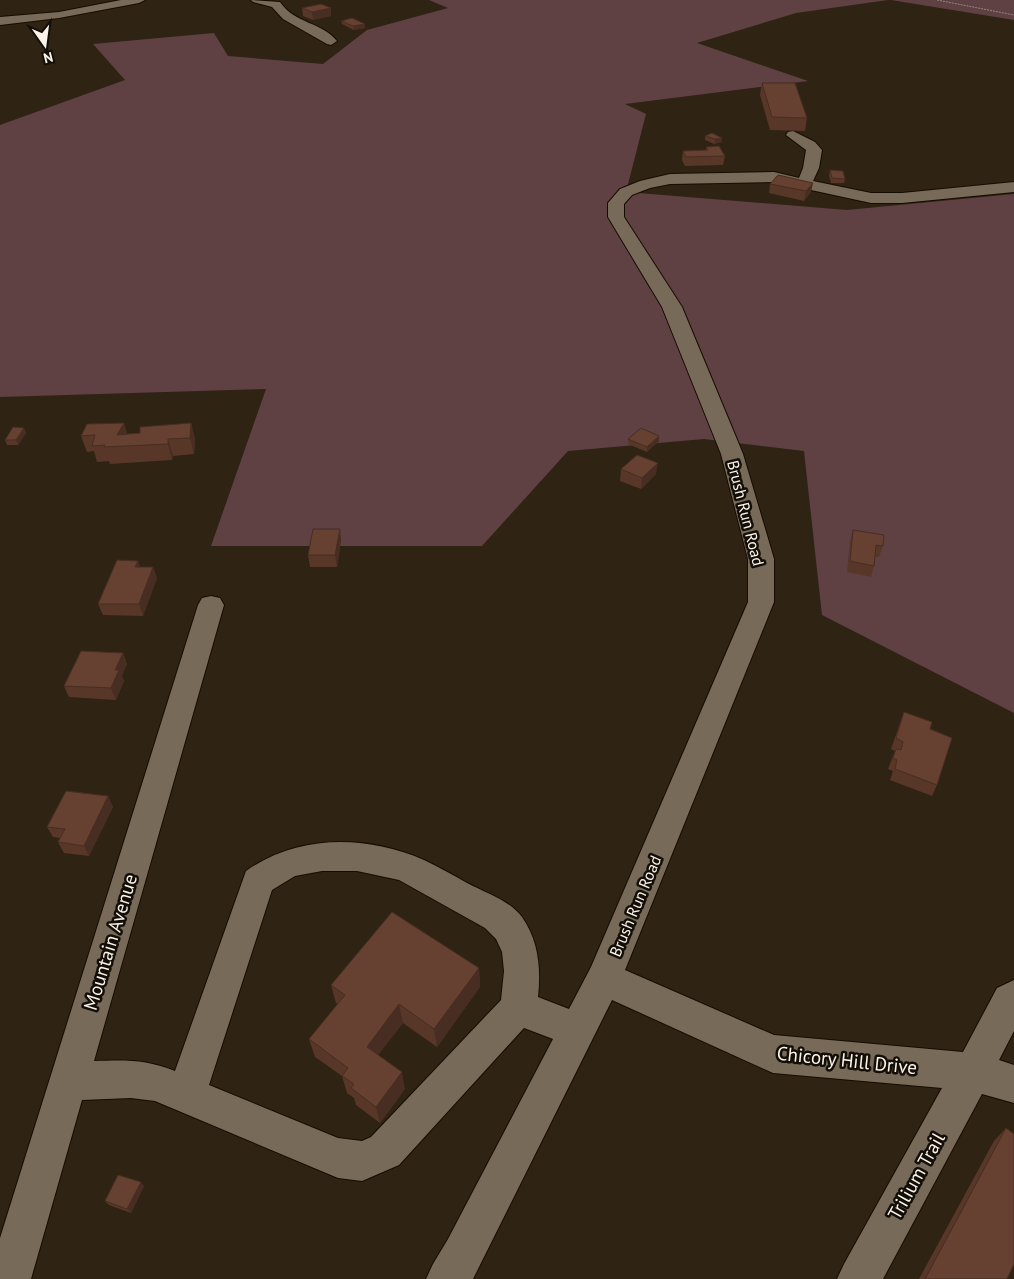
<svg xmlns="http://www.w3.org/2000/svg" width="1014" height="1279" font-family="'PT Sans',sans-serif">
	<rect width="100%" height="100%" fill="#2f2314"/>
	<path fill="#5f4144" d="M429 0H888L796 13 697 43 808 81 625 104 646 114 626 192 847 210 1014 194V713L822 615 804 451 704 439 568 451 482 546H211L266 389 0 397V125L125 80 93 44 214 33 228 56 323 64 367 30 448 8Z
		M891 0H1014V20Z"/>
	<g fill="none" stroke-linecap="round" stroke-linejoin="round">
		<defs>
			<path id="minor" d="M121 0H145L139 3 59 18 0 25V17L59 12Z
				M251 0 280 2C295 24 322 22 337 41L331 45 327 44 283 19 272 7 253 2Z
				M793 131 815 142 822 150 819 168 813 181 871 193H902L1014 182V192L902 203H871L774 182 670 184 650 188 632 195 624 204V217L682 307 743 454 774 559V602L625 970 774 1035 963 1052 997 988 1014 980V1031L999 1060 1014 1065V1103L982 1094 883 1279H837L844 1264 942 1088 773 1073 612 1000 473 1279H426L433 1264 448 1239 553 1039 524 1028 399 1165 362 1181 338 1178 155 1101 131 1098 82 1100 31 1279H0V1238L198 605 202 598 211 596 220 598 224 605 94 1061C126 1060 145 1059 175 1071L246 871C299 834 366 835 424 860 439 867 453 875 467 883 486 893 509 900 522 917 539 941 541 970 538 997L569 1009 591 967 748 602V559L721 454 662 307 608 217V203L620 189 640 181 670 174 774 172 799 178 803 168 806 150 786 135 788 132ZM322 871H357L399 880 485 928 496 939 502 952 504 971 501 1000 371 1137 362 1141 338 1138 209 1085 272 890 295 876Z"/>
		</defs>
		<use href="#minor" stroke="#170c01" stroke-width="2"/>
		<path stroke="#93897c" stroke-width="1" stroke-dasharray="2 1" stroke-linecap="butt" d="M937 0 1014 15"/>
		<use href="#minor" fill="#776a58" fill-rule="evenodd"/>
	</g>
	<path fill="#583729" d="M302 8H331V16L313 20 303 16Z
		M341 21 365 24V28L354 30 342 24Z
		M762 83 807 118 805 131 770 130 760 95Z
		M705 136 722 138V142L714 144 705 140Z
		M706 147 725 156 723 165 685 166 682 160 683 151 706 150Z
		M830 170 845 179 844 183H831L829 175Z
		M770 184 811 192 804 201 769 193Z
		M124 423 127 434 140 433 191 423 195 439 194 454 173 456 172 460 110 464 109 461 97 462 94 451 87 452 81 436Z
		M24 428 26 433 18 445H7L5 440Z
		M659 436V441L647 452 628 444V439Z
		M621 469 656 474 641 489 620 481Z
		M853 530 883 546 879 557H875L874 566 871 577 847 572 850 541Z
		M341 540 337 567H310L308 555Z
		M138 561 140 567H153L157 578 143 616 103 615 98 604Z
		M123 653 127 664 122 676 124 681 116 700 69 697 64 686Z
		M904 712 930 729 937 785 932 796 890 780 893 771 888 769 895 751 891 749 900 723Z
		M108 796 113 807 89 856 64 853 58 842 60 838 53 837 47 827Z
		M479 968 480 987 437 1047 403 1023 378 1055 405 1089 380 1123 356 1105 354 1098 347 1093 342 1076 315 1057 309 1039 338 1004 336 1003 331 985Z
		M1006 1128 1007 1279H919L994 1141Z
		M144 1186 131 1213 109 1205 105 1201Z"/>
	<path fill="#472d22" d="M331 8V16L313 20 312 12Z
		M365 24V28L354 30 353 26Z
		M722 138V142L714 144 715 139Z
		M813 183 811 192 804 201 806 191Z
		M124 423 129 439 117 435Z
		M191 423 195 439 194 454 190 438Z
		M24 428 26 433 18 445 16 440Z
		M659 436V441L647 452V447Z
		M168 439 173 456 172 460 168 444Z
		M658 463 656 474 641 489 642 478Z
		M340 529 341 540 337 567 335 555Z
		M138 561 142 572 135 567Z
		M153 567 157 578 143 616 139 604Z
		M123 653 127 664 122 676 124 681 116 700 111 688 115 670Z
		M108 796 113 807 89 856 84 846Z
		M479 968 480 987 437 1047 434 1029Z
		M399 1004 403 1023 371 1064 367 1047Z
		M402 1072 405 1089 380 1123 376 1107Z
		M141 1182 144 1186 131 1213 127 1209Z"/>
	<path fill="#664030" stroke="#472d22" d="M321 4 331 8 312 12 302 8Z
		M352 18 365 24 353 26 341 21Z
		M762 83H795L807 118 772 117Z
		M712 133 722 138 715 139 705 136Z
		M719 146 725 156 686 157 683 151 708 150 706 147Z
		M830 170 843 171 845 179 832 178Z
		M778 175 813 183 806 191 770 184Z
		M124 423 117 435 140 433V427L191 423 190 438 168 439V444L104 447 105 445 92 446 95 435 81 436 87 424Z
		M13 427 24 428 16 440H5Z
		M641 428 659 436 647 447 628 439Z
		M637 455 658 463 642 478 621 469Z
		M313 529H340L335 555H308Z
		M853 530 884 535 883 546 876 545 874 566 850 561Z
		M117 560 138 561 135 567H153L139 604H98Z
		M81 651 123 653 115 670H119L111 688 64 686Z
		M904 712 932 722 930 729 952 738 937 785 895 769 897 760 893 758 896 749 901 750 903 742 896 738Z
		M66 791 108 796 84 846 58 842 65 829 47 827Z
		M392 912 479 968 434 1029 399 1004 367 1047 402 1072 376 1107 351 1088 354 1084 342 1076 348 1068 309 1039 345 995 331 985Z
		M1006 1128 1014 1134V1264L1007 1279H925Z
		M118 1175 141 1182 127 1209 105 1201Z"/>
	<g text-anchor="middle" stroke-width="5" stroke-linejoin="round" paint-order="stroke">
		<g font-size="16" fill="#fbf3e9" stroke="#130e07">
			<text transform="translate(746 513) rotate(76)" y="6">Brush Run Road</text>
			<text transform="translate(635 906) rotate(-67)" y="6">Brush Run Road</text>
		</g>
		<g font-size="19" fill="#fbf3e9" stroke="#130e07">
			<text transform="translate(110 942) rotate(-73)" y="7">Mountain Avenue</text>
			<text transform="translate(847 1060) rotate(6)" y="7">Chicory Hill Drive</text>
			<text transform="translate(916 1176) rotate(-61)" y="7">Trilium Trail</text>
		</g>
	</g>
	<g transform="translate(45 45) rotate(166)" stroke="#130e07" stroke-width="4" paint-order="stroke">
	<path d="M0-4L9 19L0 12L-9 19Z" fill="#fbf3e9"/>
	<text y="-8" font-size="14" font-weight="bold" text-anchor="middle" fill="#fbf3e9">N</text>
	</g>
</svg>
